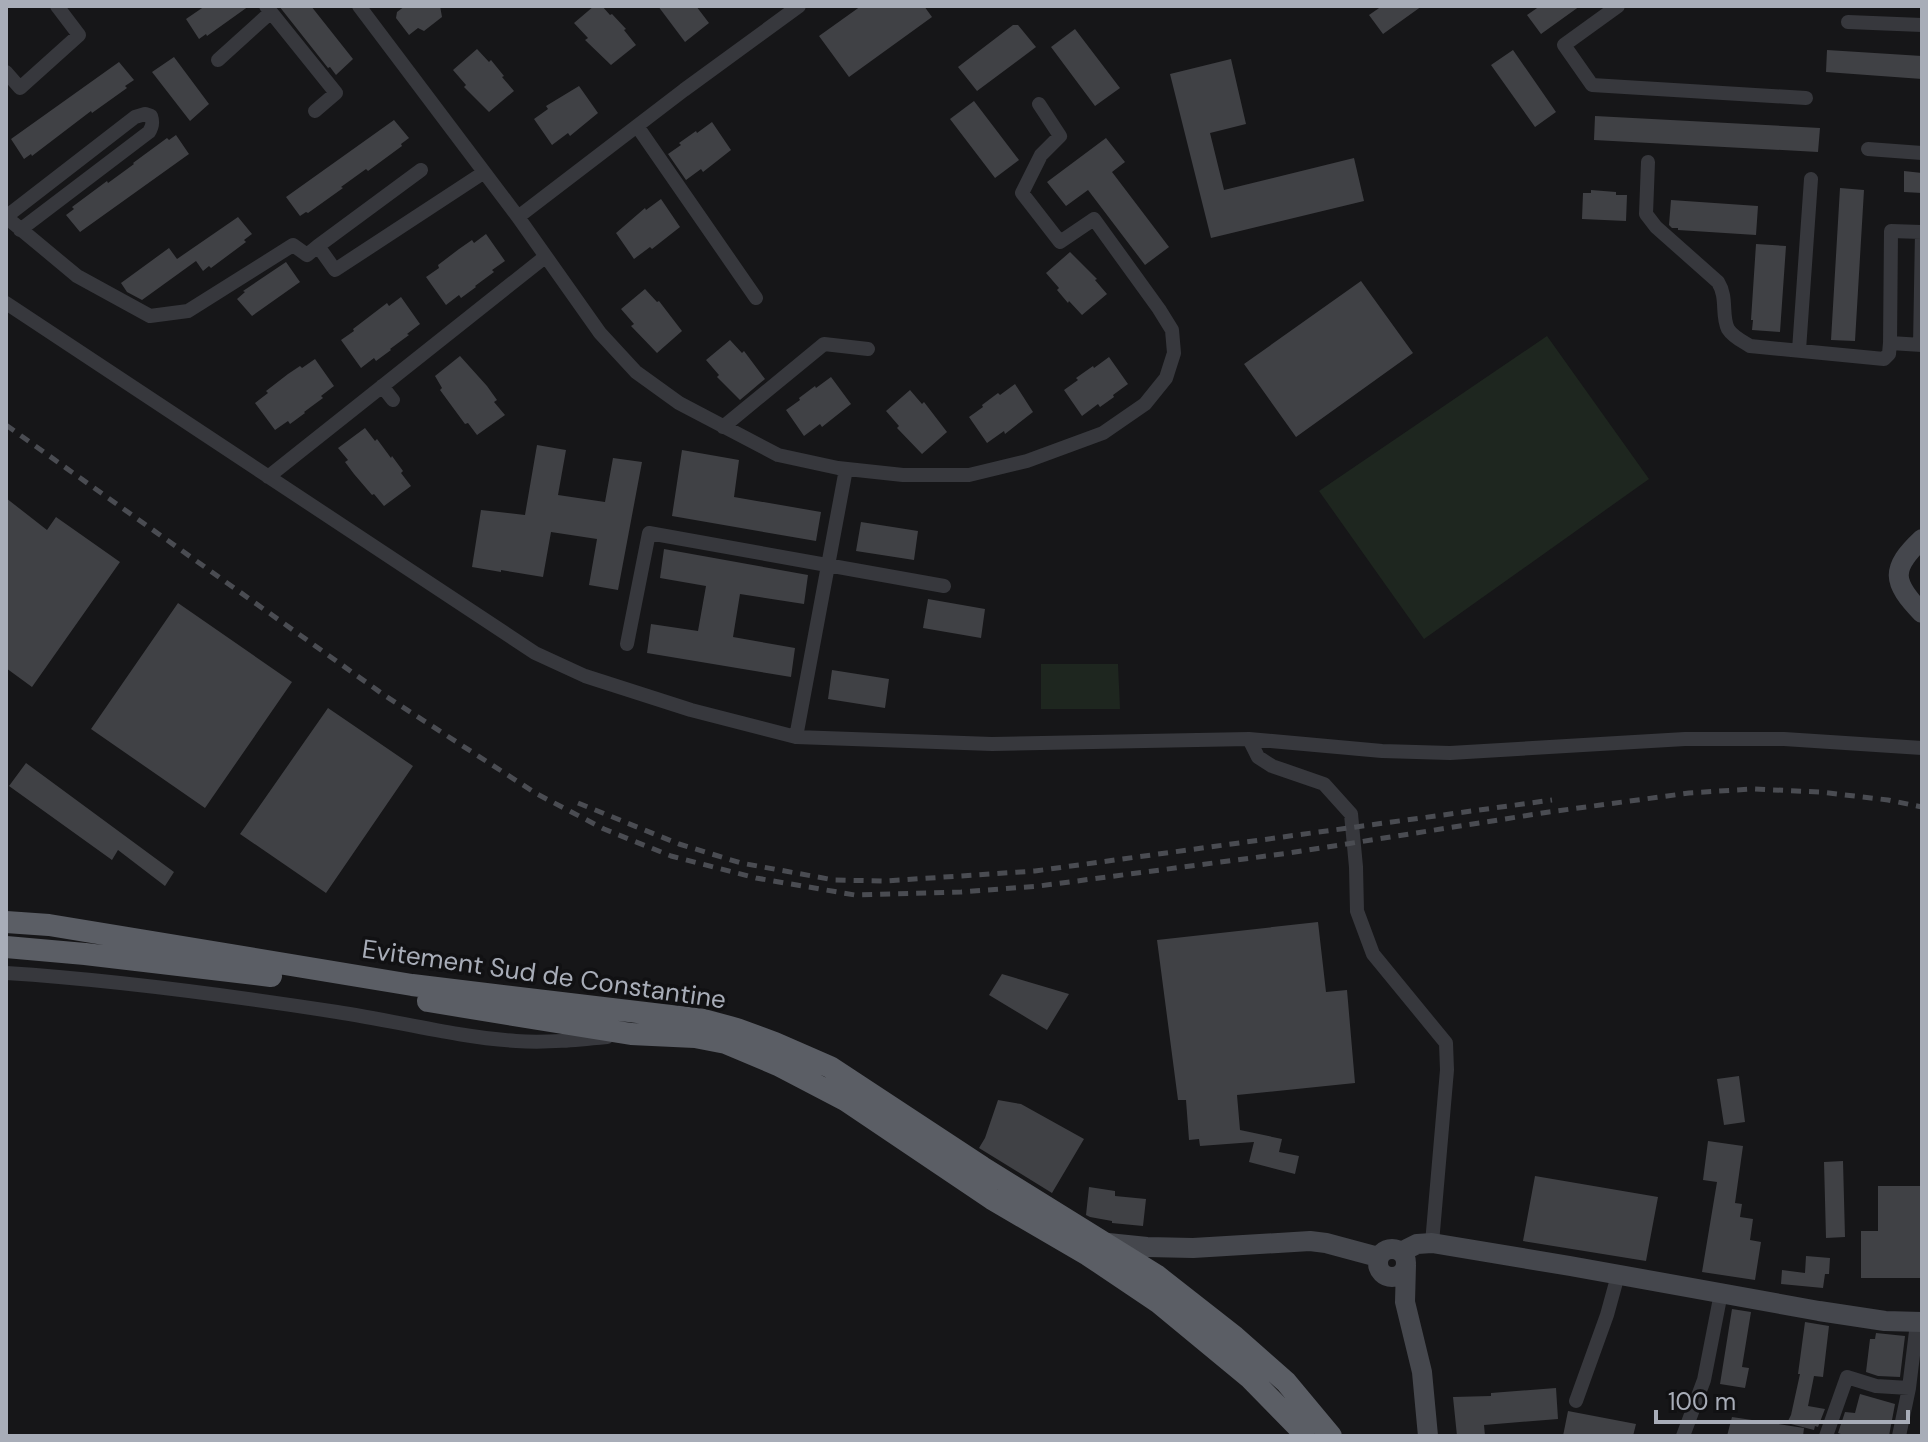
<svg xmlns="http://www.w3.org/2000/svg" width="1928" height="1442" font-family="'DM Sans',sans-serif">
	<rect width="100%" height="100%" fill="#161618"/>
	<path fill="#1e261f" d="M1547 336 1649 479 1424 639 1319 491Z
		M1041 664H1118L1120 709H1041Z"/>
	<path fill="#404145" d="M205 6H249L207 36 206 34 199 39 186 19Z
		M279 6H311L353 59 336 75 330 67 328 68Z
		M405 6H440L442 17 424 31 418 28 409 35 396 18 397 12Z
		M594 6H602L610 15 612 14 626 29 624 30 636 45 611 65 585 40 588 38 574 23Z
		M658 6H696L709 23 685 42Z
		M861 6H924L932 17 849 77 819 36Z
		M1382 6H1422L1383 34 1369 15Z
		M1540 6H1580L1541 34 1527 15Z
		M1013 25H1018L1036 47 977 91 958 67Z
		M1075 29 1120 88 1095 106 1051 47Z
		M477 49 489 62 491 60 504 76 502 77 514 91 489 112 464 87 466 85 453 70Z
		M1513 50 1556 112 1535 127 1491 65Z
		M1827 50 1922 56V79L1826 72Z
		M174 57 209 104 190 121 152 72Z
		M1231 59 1246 124 1210 133 1224 190 1354 158 1364 201 1211 238 1170 74Z
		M119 62 134 80 125 86 127 88 92 113 91 111 32 156 31 154 24 159 11 139Z
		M579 86 598 113 570 136 568 133 552 145 534 119 548 109 546 106Z
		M974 101 1019 160 995 178 950 119Z
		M1595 116 1820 128 1818 152 1594 140Z
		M394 120 409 138 401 144 402 146 368 171 366 169 341 187 343 188 308 213 306 212 300 216 286 197Z
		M712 122 731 150 703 172 701 169 686 180 668 154 681 145 679 143 696 131 697 133Z
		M176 135 189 154 80 232 66 215 74 209 72 207 107 181 108 183 134 164 133 163 167 138 169 140Z
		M1106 138 1125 162 1112 172 1169 247 1145 265 1088 190 1066 206 1047 182Z
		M1904 171 1922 173V193L1904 192Z
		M1840 188 1864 190 1855 341 1831 340Z
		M1591 190 1616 192V195H1627L1626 221 1582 219 1583 193H1591Z
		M661 199 680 227 652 249 650 247 634 259 616 233 645 208 646 210Z
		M1671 200 1758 206 1756 235 1678 230V228H1672L1669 225Z
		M238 217 252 234 244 240 246 242 211 268 209 266 203 271 196 261 142 300 127 292 121 283 169 248 177 259Z
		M486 234 505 261 492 270 494 272 475 286 476 287 461 298 459 295 446 305 426 277 439 268 438 265 459 249 472 240 474 243Z
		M1756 244 1786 246 1780 332 1752 330 1753 320H1751Z
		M1070 252 1097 279 1095 280 1107 294 1082 315 1069 301 1068 303 1057 290 1059 288 1046 273Z
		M286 262 300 282 252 316 237 299 245 292 243 291Z
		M1361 281 1413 353 1296 437 1244 364Z
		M645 289 657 302 659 301 682 331 657 353 631 326 634 324 621 309Z
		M401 297 420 324 407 334 409 335 390 349 391 350 376 361 374 358 361 368 341 340 354 331 353 329 387 303 389 306Z
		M730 340 742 353 744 351 765 379 740 400 717 377 719 375 706 360Z
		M460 356 487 386 497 400 494 402 505 415 477 435 468 423 465 424 440 390 442 388 435 376Z
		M1109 357 1128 384 1113 395 1114 397 1100 407 1098 404 1082 416 1064 390 1078 380 1076 378 1093 366 1094 368Z
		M315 359 334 386 321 396 323 398 304 412 305 413 290 424 288 421 275 430 255 403 268 393 266 391 288 374 300 366 302 368Z
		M831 377 851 404 822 427 820 424 804 436 786 410 800 400 799 398 815 386 816 388Z
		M1015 384 1033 412 1005 434 1004 431 987 443 969 417 983 407 982 405 998 393 1000 395Z
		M910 390 922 404 924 402 947 432 922 454 897 428 899 426 886 411Z
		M365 428 375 441 377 439 391 458 392 456 403 471 401 473 411 486 384 506 374 494 372 495 354 474 345 462 348 460 338 448Z
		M537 445 566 450 558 495 605 502 613 458 642 462 618 590 589 585 597 539 551 532 543 577 501 570V572L472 567 481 510 525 515Z
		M682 450 739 460 734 497 821 512 816 541 672 516Z
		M6 498 47 530 56 517 120 562 32 687 6 668Z
		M861 522 918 531 914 560 856 551Z
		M664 549 808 575 804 604 740 594 733 637 795 648 791 677 647 653 651 624 698 631 706 586 660 578Z
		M928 599 985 609 981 638 923 628Z
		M178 603 292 682 205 808 91 729Z
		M832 670 889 679 885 708 828 699Z
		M328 708 413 766 326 893 240 834Z
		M26 763 174 872 165 886 118 850 112 860 9 786Z
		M1318 922 1326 992 1347 990 1355 1083 1237 1095 1240 1130 1282 1139 1279 1152 1299 1156 1295 1174 1249 1162 1254 1142 1200 1146 1199 1139 1189 1140 1186 1100H1178L1157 940Z
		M1002 974 1069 994 1047 1030 989 995Z
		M1739 1076 1745 1122 1724 1125 1717 1079Z
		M998 1100 1021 1104 1084 1139 1052 1193 979 1148 985 1138Z
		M1708 1141 1743 1146 1735 1203 1742 1204 1740 1217 1753 1219 1750 1240 1761 1242 1755 1280 1702 1272 1717 1182 1703 1180Z
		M1843 1161 1845 1237 1826 1238 1824 1162Z
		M1535 1176 1658 1197 1646 1261 1523 1241Z
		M1878 1186H1922V1278H1861V1231H1878Z
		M1089 1187 1115 1191V1196L1146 1199 1143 1226 1112 1223V1221L1090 1217 1086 1215Z
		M1806 1256 1830 1258 1829 1274H1825L1823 1288 1781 1284 1782 1270 1805 1273Z
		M1732 1309 1751 1312 1742 1367 1749 1368 1745 1388 1720 1384Z
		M1805 1322 1829 1326 1823 1377 1814 1376 1808 1406 1825 1409 1818 1427 1815 1426 1814 1430 1787 1423 1791 1415 1800 1374H1798Z
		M1876 1333 1905 1336 1900 1377 1878 1376 1866 1372 1870 1339H1875Z
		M1556 1388 1558 1419 1484 1425 1485 1436H1457L1453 1397 1491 1396V1393Z
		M1860 1394 1895 1404 1889 1436H1846L1838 1433 1845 1412 1855 1413Z
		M1568 1411 1636 1424 1633 1436H1563Z
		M1732 1417 1804 1428 1803 1436H1727Z"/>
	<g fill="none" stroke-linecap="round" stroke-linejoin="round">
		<path stroke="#37383d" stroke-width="14" d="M266 6 336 93 315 111
			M359 6 518 217 600 333 636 372 679 403 778 455 838 468 903 475H969L1027 461 1103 433 1145 404 1166 378 1174 353 1172 330 1159 309 1094 219 1060 242 1022 193 1041 155 1060 136 1039 104
			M1618 6 1564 45 1592 85 1806 98
			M1848 22 1922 25
			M218 60 271 12
			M6 72 20 88 79 35 57 6
			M637 126 756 298
			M1868 149 1922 153
			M1648 162 1646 214 1656 227 1718 282C1728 298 1721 315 1728 329 1733 337 1742 341 1750 346L1884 359 1889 354 1890 343 1922 345
			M7 216 135 117 145 114 151 116C153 122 153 126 149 132L20 230
			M6 217 77 276 150 316 188 311 293 245 307 255 318 246 335 270 483 173
			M518 217 684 90 799 6
			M318 246 421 170
			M6 303 535 653 585 676 691 710 796 737 992 744 1249 739 1382 751 1450 753 1685 739H1784L1922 748
			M1890 345 1891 231 1921 232
			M1920 345 1922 232
			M1799 350 1811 179
			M382 386 393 400
			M723 427 824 344 868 349
			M268 477 545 257
			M627 644 649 533 944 586
			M796 737 846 469
			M1249 739 1258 757 1272 766 1324 784 1351 814 1356 867 1357 911 1373 954 1446 1043 1447 1070 1432 1243
			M6 973C117 980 227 995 337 1012 397 1021 456 1037 516 1041 547 1043 577 1040 607 1037
			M1576 1401 1607 1315 1618 1275
			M1683 1436 1704 1380 1721 1293
			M1826 1436 1847 1377 1876 1386 1909 1388
			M1899 1436 1909 1388 1917 1323"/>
		<path stroke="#45474d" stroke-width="20" d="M1922 539C1890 569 1892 582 1922 613
			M1108 1243 1147 1247 1193 1248 1310 1241 1326 1243 1378 1257
			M1378 1263a14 14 0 1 1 28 0a14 14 0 1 1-28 0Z
			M1401 1252 1417 1244 1432 1243 1570 1266 1819 1311 1885 1321 1922 1322
			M1406 1265 1405 1302 1422 1372 1428 1436"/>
		<path stroke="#5b5e65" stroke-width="22" d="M6 922 49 925 412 985 704 1020 737 1029 775 1043 830 1067 982 1167 1156 1275 1235 1337 1286 1382 1331 1436
			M6 947 85 954 271 976
			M428 1001 631 1034 695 1037 726 1043 778 1065 845 1100 992 1199 1088 1255 1158 1302 1250 1378 1298 1427 1304 1436"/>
		<path stroke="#4a4c52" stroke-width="5" stroke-dasharray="10 8" stroke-linecap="butt" d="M6 425 384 695 537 794 604 829 671 856 756 878 855 895 961 892 1039 886 1289 853 1549 812 1689 793 1753 789 1820 792 1888 800 1922 807
			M578 803 679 844 741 863 834 880 885 881 1035 871 1552 800"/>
	</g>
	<g text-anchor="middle" stroke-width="7" stroke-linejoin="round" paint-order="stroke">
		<g font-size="26" fill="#a8adb8" stroke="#111113">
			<text transform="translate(544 974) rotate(8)" y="9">Evitement Sud de Constantine</text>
		</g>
	</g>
	<rect width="1928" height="1442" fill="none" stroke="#a8adb8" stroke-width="16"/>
	<path d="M1656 1410v12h252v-12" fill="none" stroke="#a8adb8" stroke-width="4"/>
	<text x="1668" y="1410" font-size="24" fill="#a8adb8" stroke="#111113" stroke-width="6" paint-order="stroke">100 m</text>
</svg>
